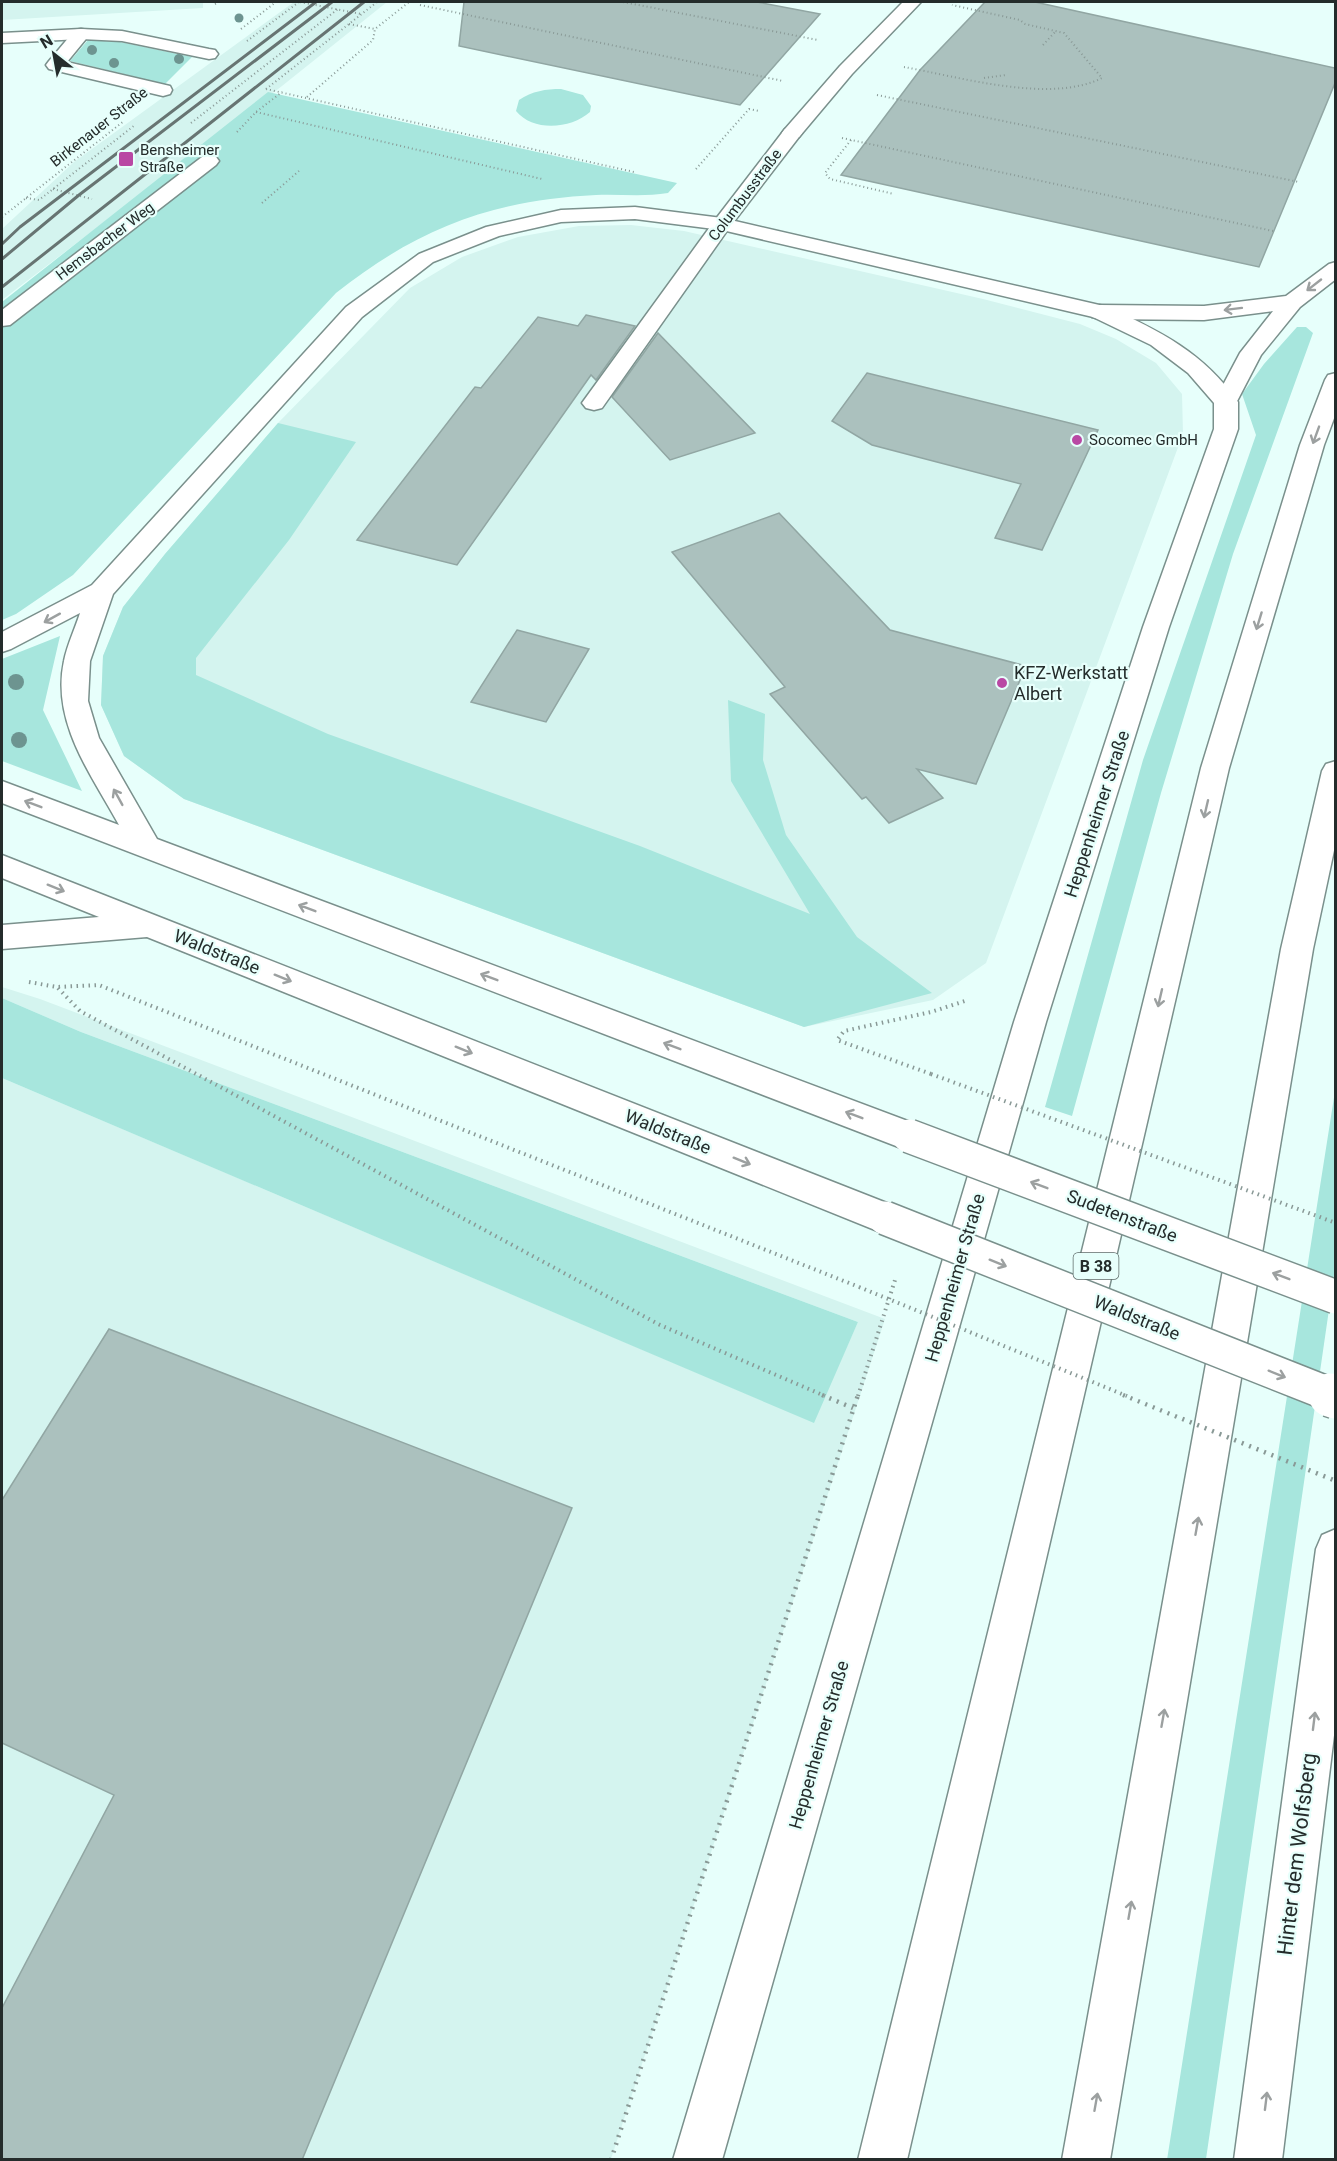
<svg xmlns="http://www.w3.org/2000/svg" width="1337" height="2161" font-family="Roboto,sans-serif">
	<rect width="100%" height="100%" fill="#e7fffb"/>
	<path fill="#d4f4ef" d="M2 2H203V8L2 20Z
		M294 2H387L282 86 2 300V229L74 162Z
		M631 225 684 231 983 299 1080 324 1116 339 1156 363 1182 394 1183 434 986 963 933 1000 804 1027 184 799 124 756 101 705 103 656 123 607 165 554 278 423 410 288 462 257 518 237 579 226Z
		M2 987 40 999 885 1319 611 2159H2V1078L813 1422 858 1322 81 1032 2 998Z"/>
	<path fill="#a7e6dd" d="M88 40 120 42 192 57 165 84 70 61Z
		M561 89 583 95 591 106 590 112C571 129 533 132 516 111L519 100C532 91 546 89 561 89Z
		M268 92 677 183 668 193C644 197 620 194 596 195 491 200 417 229 336 293L73 575 16 614 2 620V302Z
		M1297 327H1306L1313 333 1233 554 1161 793 1072 1116 1045 1107 1143 760 1256 435 1242 394 1264 364Z
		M278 423 356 442 289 540 196 658V675L328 734 640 846 810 914 731 781 728 700 765 714 763 760 786 835 857 937 932 993 804 1027 184 799 124 756 101 705 103 656 123 607 165 554Z
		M60 636 43 710 82 791 2 761V659Z
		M2 998 81 1032 858 1322 814 1423 2 1078Z
		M1335 1091V1268L1206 2159 1167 2160Z"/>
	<path fill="#abc1be" stroke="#91a6a3" stroke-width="1.5" d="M464 2H757L820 14 740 105 459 46Z
		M985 2H1035L1335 68V83L1259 267 841 175 920 70Z
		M586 315 635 326 596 380 591 375 457 565 357 540 475 387 481 388 538 317 578 326Z
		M658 333 755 433 670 460 612 397Z
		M867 373 1098 430 1042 550 995 538 1021 484 872 445 832 421Z
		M779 513 890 630 1026 666 976 784 917 769 943 798 889 823 866 797 862 799 770 694 785 687 672 552Z
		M517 630 589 649 546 722 471 702Z
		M109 1329 572 1508 302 2160H2V2008L114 1795 2 1743V1500Z"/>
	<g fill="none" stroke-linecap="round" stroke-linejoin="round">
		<defs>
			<path id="service" d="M81 29 87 30 90 34 67 62 170 86 172 90 170 94 163 96 49 69 46 65 49 61 75 30Z
				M792 127 799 129 802 133 729 228 602 408 594 410 586 408 582 403 715 220 785 129Z
				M209 155 216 157 219 161 216 165 10 325 2 326V310L202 157Z"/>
			<path id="minor" d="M903 2H921L852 74 799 137H785L782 133 785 129 840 66Z
				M81 29 122 31 209 49 215 50 218 54 215 58 209 59 122 41 81 39 2 43V33Z"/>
			<path id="secondary" d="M635 207 722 218 1108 307C1161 332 1203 352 1238 402V429L1169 627 1046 1022 722 2160H673L1014 1022 1143 627 1214 429V403L1188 373 1151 345 1093 317 722 230 635 219 561 222 499 236 433 262 362 317 113 594 90 661 88 701 99 738 157 839 921 1126 926 1136 921 1146 909 1151 2 803V781L119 825C91 774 51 722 64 661 67 645 75 629 80 613L11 649 2 652V632L92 585 346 307 419 254 486 227 561 210Z
				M2 855 897 1207 903 1218 897 1229 885 1234 147 937 2 949V925L99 917 2 878Z
				M1336 1529V1719L1282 2160H1234L1316 1549 1322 1535Z"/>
			<path id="trunk" d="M1336 262V279L1300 307 1261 355 1234 407 1226 409 1218 407 1214 402 1240 353 1273 311 1204 320 1100 319 1092 317 1089 312 1092 307 1100 305 1204 306 1286 296 1329 264Z
				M1336 373V413L1324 445 1229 768 907 2160H858L1201 768 1300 445 1325 380 1328 375Z
				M1336 761V841L1313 949 1110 2160H1062L1281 949 1322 771 1326 764Z"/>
		</defs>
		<use href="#service" stroke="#7a908c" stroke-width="3"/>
		<use href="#minor" stroke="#7a908c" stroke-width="3"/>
		<use href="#secondary" stroke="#7a908c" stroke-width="3"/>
		<use href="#trunk" stroke="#7a908c" stroke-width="3"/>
		<path stroke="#899996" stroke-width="2" stroke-dasharray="1 3" stroke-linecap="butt" d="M300 2 361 14
			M623 2 818 40
			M215 4 219 2
			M420 5 783 81
			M349 24 375 29
			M241 29 276 2
			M247 41 299 2
			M1043 45 1055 32
			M904 67C960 77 1050 104 1102 78L1064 33 1025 24 1020 20 952 5
			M984 78 1006 75
			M266 89 634 172
			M266 89 377 2
			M877 95 1299 182
			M307 97 373 40 375 29 409 2
			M256 112 542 179
			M191 123 338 9
			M237 132 256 112 282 92
			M842 138 1273 231
			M851 140 825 173 830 179 894 194
			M696 169 749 109 759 111
			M53 189 92 199
			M26 198 39 200 135 125
			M262 203 299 171
			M2 217 124 121"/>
		<path stroke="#899996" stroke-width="4" stroke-dasharray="1.5 4.5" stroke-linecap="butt" d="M29 982 57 987 99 985 859 1287
			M58 988 80 1011 660 1325 825 1396
			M931 1074 837 1040 844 1031 931 1012 965 1001
			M858 1396 896 1277"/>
		<path stroke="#899996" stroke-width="4.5" stroke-dasharray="2 6" stroke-linecap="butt" d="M822 1395 853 1408
			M611 2160 858 1395"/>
		<use href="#service" fill="#fff" fill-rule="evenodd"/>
		<use href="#minor" fill="#fff" fill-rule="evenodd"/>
		<use href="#secondary" fill="#fff" fill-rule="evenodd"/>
		<use href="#trunk" fill="#fff" fill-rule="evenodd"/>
		<path stroke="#677472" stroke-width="3" d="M2 244 20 227 316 2
			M2 259 79 195 332 2
			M2 287 364 2"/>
		<defs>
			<path id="secondary-bridge-far1" d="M909 1136 1336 1297
				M885 1218 1334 1396"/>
			<path id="secondary-bridge" d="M1330 1395 1336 1397"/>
		</defs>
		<use href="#secondary-bridge-far1" stroke="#7a908c" stroke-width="36" stroke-linecap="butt"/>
		<use href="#secondary-bridge" stroke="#7a908c" stroke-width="46" stroke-linecap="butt"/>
		<path stroke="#899996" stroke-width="4" stroke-dasharray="1.5 4.5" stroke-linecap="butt" d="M931 1074 1336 1223
			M859 1287 1127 1396"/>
		<path stroke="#899996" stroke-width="4.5" stroke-dasharray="2 6" stroke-linecap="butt" d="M1123 1395 1336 1481"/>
		<use href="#secondary-bridge-far1" stroke="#fff" stroke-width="33"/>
		<use href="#secondary-bridge" stroke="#fff" stroke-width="43"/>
	</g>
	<g fill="#6d9490">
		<circle cx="239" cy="18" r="4.5"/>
		<circle cx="92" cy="50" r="5"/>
		<circle cx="179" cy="59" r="5"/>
		<circle cx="114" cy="63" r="5"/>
		<circle cx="16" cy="682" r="8"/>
		<circle cx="19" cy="740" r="8"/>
	</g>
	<defs><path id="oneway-shaft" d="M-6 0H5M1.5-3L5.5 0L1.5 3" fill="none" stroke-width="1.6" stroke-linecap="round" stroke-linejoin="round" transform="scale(1.5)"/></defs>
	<g stroke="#9ca0a0">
		<use href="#oneway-shaft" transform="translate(1314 285) rotate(142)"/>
		<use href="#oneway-shaft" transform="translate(1233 309) rotate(173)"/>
		<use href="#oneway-shaft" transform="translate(1316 435) rotate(110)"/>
		<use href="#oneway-shaft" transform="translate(52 618) rotate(151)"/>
		<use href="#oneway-shaft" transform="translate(1259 621) rotate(107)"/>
		<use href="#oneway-shaft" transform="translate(118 797) rotate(-119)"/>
		<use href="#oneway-shaft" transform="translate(33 804) rotate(-159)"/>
		<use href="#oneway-shaft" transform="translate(1206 809) rotate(103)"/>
		<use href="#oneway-shaft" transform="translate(56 888) rotate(22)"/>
		<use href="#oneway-shaft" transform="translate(307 908) rotate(-159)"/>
		<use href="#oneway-shaft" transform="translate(489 977) rotate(-159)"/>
		<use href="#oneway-shaft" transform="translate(283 978) rotate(22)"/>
		<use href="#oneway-shaft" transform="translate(1160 998) rotate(103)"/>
		<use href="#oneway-shaft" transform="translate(672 1046) rotate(-159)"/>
		<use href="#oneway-shaft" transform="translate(464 1050) rotate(22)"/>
		<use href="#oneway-shaft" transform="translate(854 1115) rotate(-159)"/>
		<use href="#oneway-shaft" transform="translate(742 1161) rotate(22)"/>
		<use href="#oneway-shaft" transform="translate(1039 1185) rotate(-159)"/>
		<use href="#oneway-shaft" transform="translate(998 1263) rotate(22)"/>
		<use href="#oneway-shaft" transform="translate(1281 1276) rotate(-159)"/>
		<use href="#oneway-shaft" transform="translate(1277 1374) rotate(22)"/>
		<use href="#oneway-shaft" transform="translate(1197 1526) rotate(-80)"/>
		<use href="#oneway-shaft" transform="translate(1163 1718) rotate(-80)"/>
		<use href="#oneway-shaft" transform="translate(1314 1721) rotate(-83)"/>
		<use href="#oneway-shaft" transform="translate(1130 1910) rotate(-80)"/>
		<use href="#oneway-shaft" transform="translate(1266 2101) rotate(-83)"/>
		<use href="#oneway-shaft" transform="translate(1096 2102) rotate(-80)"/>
	</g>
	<g fill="#b948a4" stroke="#e7fffb" stroke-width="2">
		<rect x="118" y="151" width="16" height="16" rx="3"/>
		<circle cx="1077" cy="440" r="6"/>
		<circle cx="1002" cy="683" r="6"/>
	</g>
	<g text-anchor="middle" stroke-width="4.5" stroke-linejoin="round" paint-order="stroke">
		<g font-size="15" fill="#242c2b" stroke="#e7fffb">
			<text transform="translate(99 127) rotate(-38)" y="5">Birkenauer Straße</text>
			<text transform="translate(745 195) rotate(-53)" y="5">Columbusstraße</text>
			<text transform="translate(105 241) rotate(-37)" y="5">Hemsbacher Weg</text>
		</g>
		<g font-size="15" fill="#242c2b" stroke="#e7fffb" text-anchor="start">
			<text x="140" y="155">Bensheimer<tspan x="140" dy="17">Straße</tspan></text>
			<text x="1089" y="445">Socomec GmbH</text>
		</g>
		<rect fill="#e7fffb" stroke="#5e6b69" stroke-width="1.5" x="1073.5" y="1253" width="45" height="26" rx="4.5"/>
		<g font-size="16" font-weight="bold" fill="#242c2b">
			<text x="1096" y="1272">B 38</text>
		</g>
		<g font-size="18" fill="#242c2b" stroke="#e7fffb" text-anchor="start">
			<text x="1014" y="679">KFZ-Werkstatt<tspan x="1014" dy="21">Albert</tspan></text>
		</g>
		<g font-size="18" fill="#242c2b" stroke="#e7fffb">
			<text transform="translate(1097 814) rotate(-72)" y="6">Heppenheimer Straße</text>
			<text transform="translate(217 952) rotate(22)" y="6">Waldstraße</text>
			<text transform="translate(668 1132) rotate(22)" y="6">Waldstraße</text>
			<text transform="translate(1122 1216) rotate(21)" y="6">Sudetenstraße</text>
			<text transform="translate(955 1278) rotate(-74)" y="6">Heppenheimer Straße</text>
			<text transform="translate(1137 1318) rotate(22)" y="6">Waldstraße</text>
			<text transform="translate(819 1745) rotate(-74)" y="6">Heppenheimer Straße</text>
		</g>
		<g font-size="21" fill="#242c2b" stroke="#e7fffb">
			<text transform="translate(1297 1854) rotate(-83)" y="7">Hinter dem Wolfsberg</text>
		</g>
	</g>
	<rect width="1337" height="2161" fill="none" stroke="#242c2b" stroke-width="6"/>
	<g transform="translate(54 54) rotate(329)" stroke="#e7fffb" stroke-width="4.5" paint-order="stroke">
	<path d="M0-4.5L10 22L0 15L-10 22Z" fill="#242c2b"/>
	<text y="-9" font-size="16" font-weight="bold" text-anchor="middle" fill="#242c2b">N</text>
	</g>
</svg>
